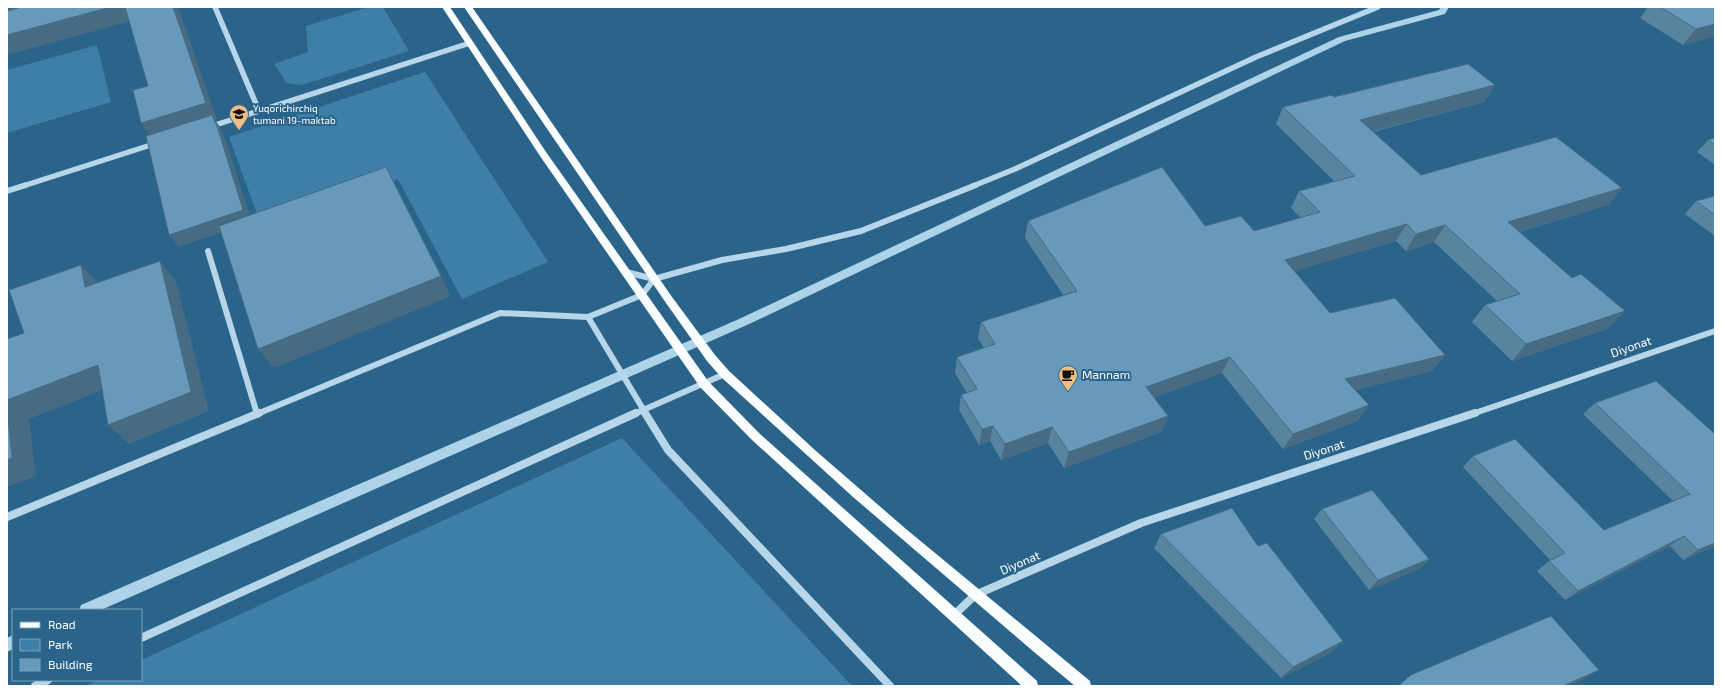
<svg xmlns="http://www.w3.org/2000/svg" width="1722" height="693" font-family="'Exo 2',sans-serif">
	<rect width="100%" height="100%" fill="#2a648a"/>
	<path fill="#3f7ea7" d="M369 7H383L409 51 302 85 287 83 274 64 308 52 306 26Z
		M97 45 111 102 7 133V70Z
		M425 72 548 262 462 299 398 179 262 228 229 137Z
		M622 438 852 686H86L99 680H141V660Z"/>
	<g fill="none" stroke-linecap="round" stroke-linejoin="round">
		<path fill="#add3e9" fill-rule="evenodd" d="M1441 7H1449L1445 14 1345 41 747 325 101 610H79L81 605 739 319 1339 37 1439 10Z
			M13 635V649L7 652V638Z"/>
		<path stroke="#b8d6e9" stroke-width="5.5" d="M215 7 259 111
			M209 127 470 43
			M23 186 157 143
			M973 186 1015 169 1256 57 1378 7"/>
		<path stroke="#b8d6e9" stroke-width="6" d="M7 191 26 185
			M208 251 257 414
			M626 272 654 279 722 260 786 249 861 231 976 185
			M588 317 646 414
			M257 414 500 313 588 317 642 295 654 279
			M634 414 725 374
			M1472 414 1715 331"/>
		<path stroke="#b8d6e9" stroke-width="8" d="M257 413V414
			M645 413 668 450 890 686
			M7 517 259 413
			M953 616 975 595 1141 523 1475 413
			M141 638 636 413
			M35 686 48 680"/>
		<path fill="#fafdfe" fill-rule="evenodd" d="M442 7H450L546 152 708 381 760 434 1037 681 1038 686H1022L752 440 700 387 540 156Z
			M464 7H472L672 297 715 355 729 371 816 451 906 529 1090 681 1091 686H1075L1034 652 853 497 721 377 707 361 666 303Z"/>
	</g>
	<path fill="#5884a0" d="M1648 7H1715L1683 45 1640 18Z
		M1495 85 1484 102 1373 132 1421 175 1622 188 1608 205 1519 232 1609 328 1512 361 1472 322 1485 305 1497 301 1434 242 1406 251 1396 241 1294 271 1330 313 1445 355 1432 371 1355 390 1369 405 1357 421 1283 449 1222 373 1154 397 1168 416 1161 432 1064 468 1048 443 1001 460 990 441 979 445 959 410 961 395 967 393 955 373 957 357 984 348 978 338 981 322 1064 296 1025 238 1028 221 1254 231 1301 218 1291 208 1299 191 1334 181 1276 124 1283 107 1334 97Z
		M1715 138V165L1697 152 1708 140Z
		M1715 196V236L1685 214 1696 201Z
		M1595 403 1715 434V546L1683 560 1670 546 1565 600 1537 571 1550 560 1463 467 1473 456 1604 530 1673 501 1583 414Z
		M1322 509 1429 559 1419 569 1369 590 1314 519Z
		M1161 534 1258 546 1343 641 1330 653 1281 678 1154 548Z"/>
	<path fill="#476b82" d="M7 7H64L7 22Z
		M111 7H126L135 20 7 55V35Z
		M173 7H178L217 119 215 120 220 127 226 141 252 222 179 247 169 235 153 140 141 123Z
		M1715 24V37L1683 45 1696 29Z
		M1495 85 1484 102 1351 137 1360 120Z
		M386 167 451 296 274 368 258 349Z
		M1622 188 1608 205 1495 239 1508 222Z
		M1407 224 1396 241 1276 277 1285 260Z
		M1445 225 1434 242 1406 251 1416 234Z
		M160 261 176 281 209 411 129 444 108 425Z
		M81 265 100 285 85 287Z
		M1625 311 1609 328 1512 361 1526 344Z
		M1445 355 1432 371 1334 395 1345 379Z
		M1230 357 1222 373 1140 403 1146 387Z
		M98 365 118 384 29 419 36 476 7 487V400Z
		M1369 405 1357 421 1283 449 1293 434Z
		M1168 416 1161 432 1064 468 1069 452Z
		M993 426 990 441 979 445 982 429Z
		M1052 427 1048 443 1001 460 1005 444Z
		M1684 536 1670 546 1565 600 1578 591Z
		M1715 543V546L1683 560 1698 550Z
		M1429 559 1419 569 1369 590 1378 580Z
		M1343 641 1330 653 1281 678 1293 667Z
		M1599 670 1582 680 1568 686H1563Z"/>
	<path fill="#6699ba" stroke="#476b82" d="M22 7H111L7 35V11Z
		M125 7H173L206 103 141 123 133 90 148 86Z
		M1660 7H1715V24L1696 29Z
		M1468 64 1495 85 1360 120 1421 175 1556 137 1622 188 1508 222 1572 278 1581 274 1625 311 1526 344 1485 305 1520 294 1445 225 1416 234 1407 224 1285 260 1330 313 1395 298 1445 355 1345 379 1369 405 1293 434 1230 357 1146 387 1168 416 1069 452 1052 427 1005 444 993 426 982 429 961 395 977 389 957 357 995 344 981 322 1077 291 1028 221 1162 167 1205 226 1241 216 1254 231 1320 212 1299 191 1355 176 1283 107 1332 95 1334 97Z
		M212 115 218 129 243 210 169 235 146 136Z
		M1715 138V145L1708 140Z
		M386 167 441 276 258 349 219 226Z
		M1715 196V215L1696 201Z
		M160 261 191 392 108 425 98 365 7 400V339L24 333 9 290 81 265 85 287Z
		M1656 381 1715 434V543L1698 550 1684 536 1578 591 1549 561 1565 553 1473 456 1515 439 1604 530 1690 494 1595 403Z
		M7 408 12 458 7 460Z
		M1372 490 1429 559 1378 580 1322 509Z
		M1232 508 1258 546 1267 543 1343 641 1293 667 1161 534Z
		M1551 616 1599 670 1563 686H1398L1411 675Z"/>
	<defs>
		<symbol id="school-pin" viewBox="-11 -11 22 30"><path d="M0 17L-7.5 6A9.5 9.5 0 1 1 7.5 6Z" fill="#f0bd7f" stroke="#2a648a"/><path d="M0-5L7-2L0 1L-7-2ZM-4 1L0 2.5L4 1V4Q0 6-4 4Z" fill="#111"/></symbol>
		<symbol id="cafe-pin" viewBox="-11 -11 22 30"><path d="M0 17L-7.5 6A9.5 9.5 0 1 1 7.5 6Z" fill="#f0bd7f" stroke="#2a648a"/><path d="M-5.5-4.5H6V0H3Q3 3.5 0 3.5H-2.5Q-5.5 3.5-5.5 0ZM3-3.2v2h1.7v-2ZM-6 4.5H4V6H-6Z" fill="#111"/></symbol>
	</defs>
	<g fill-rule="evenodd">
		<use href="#school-pin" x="228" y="103" width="22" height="30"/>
		<use href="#cafe-pin" x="1057" y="364" width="22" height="30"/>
	</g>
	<g text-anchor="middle" stroke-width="4" stroke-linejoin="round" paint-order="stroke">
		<g font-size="10" fill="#fff" stroke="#2a648a" text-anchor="start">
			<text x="253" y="112">Yuqorichirchiq<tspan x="253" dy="12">tumani 19-maktab</tspan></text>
		</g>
		<g font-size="12" fill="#fff" stroke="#2a648a">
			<text transform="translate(1631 347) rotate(-19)" y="4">Diyonat</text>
			<text transform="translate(1324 450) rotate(-18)" y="4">Diyonat</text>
			<text transform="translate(1020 563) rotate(-23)" y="4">Diyonat</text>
		</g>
		<g font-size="12" fill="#fff" stroke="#2a648a" text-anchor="start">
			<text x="1082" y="379">Mannam</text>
		</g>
	</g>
	<rect width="1722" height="693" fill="none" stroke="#ffffff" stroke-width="16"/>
	<rect x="12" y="609" width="130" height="72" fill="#2a648a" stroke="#7fa2b9"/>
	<rect x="20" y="622" width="20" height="6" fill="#fafdfe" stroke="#7fa2b9"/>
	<text x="48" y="629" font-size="12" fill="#ffffff">Road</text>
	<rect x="20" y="639" width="20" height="12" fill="#3f7ea7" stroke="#7fa2b9"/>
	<text x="48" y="649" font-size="12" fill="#ffffff">Park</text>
	<rect x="20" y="659" width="20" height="12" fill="#6699ba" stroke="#7fa2b9"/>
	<text x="48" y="669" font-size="12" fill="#ffffff">Building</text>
</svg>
